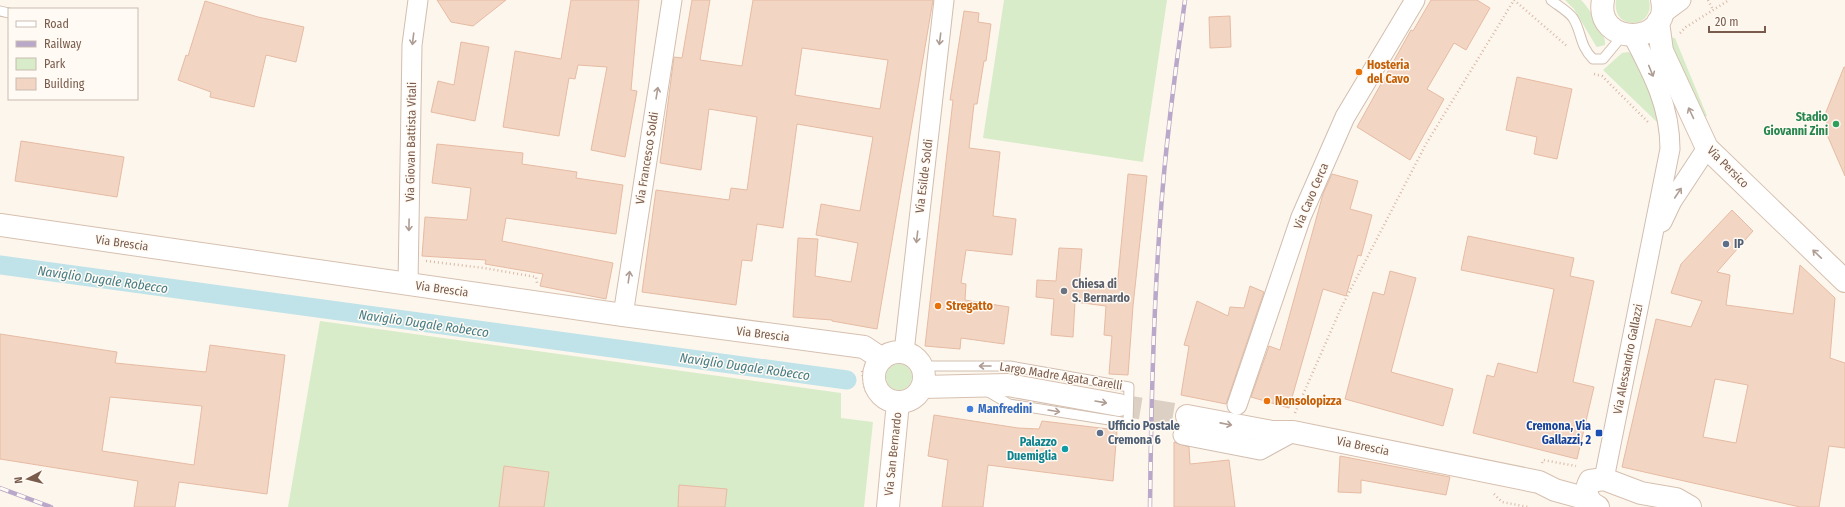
<svg xmlns="http://www.w3.org/2000/svg" width="1845" height="507" font-family="'Fira Sans Condensed',sans-serif">
	<rect width="100%" height="100%" fill="#fdf6ec"/>
	<path fill="#d8ecc9" d="M1004 0H1167L1143 162 983 138Z
		M1565 0H1581C1589 8 1607 34 1605 45L1597 47 1596 46 1574 9Z
		M1616 0H1649C1656 29 1611 32 1616 0Z
		M1666 37 1675 38 1707 116 1702 117Z
		M1628 52 1636 55 1660 110 1662 127 1603 70 1622 53Z
		M320 321 841 393V418L873 422 864 507H288Z
		M886 377a13 13 0 1 1 26 0a13 13 0 1 1-26 0Z"/>
	<g fill="none" stroke-linecap="round" stroke-linejoin="round">
		<path stroke="#bfe3e8" stroke-width="19" d="M0 265 847 380"/>
	</g>
	<path fill="#f3d5c3" stroke="#e6bba3" fill-rule="evenodd" d="M437 0H506L473 26 451 22Z
		M571 0H639L631 90 637 91 625 157 591 150 607 67 578 65 575 79 569 78 559 136 503 127 515 51 561 59Z
		M692 0H710L700 60 742 66 753 0H933L877 329 832 321V320L793 317 798 238 818 239 815 276 851 282 858 243 816 235 821 204 860 211 873 137 797 124 783 228 757 224 752 261 742 260 736 305 642 292 656 190 729 200 731 188 747 190 757 117 709 109 701 170 660 163 674 57 682 58ZM802 48 888 60 880 109 795 95Z
		M1431 0H1477L1490 8 1466 50 1454 43 1427 89 1444 99 1410 160 1357 127 1411 30 1413 31Z
		M205 1 258 17 304 27 296 62 266 55 254 107 210 97 211 92 178 80 186 55 188 56Z
		M964 11 979 13 978 22 991 24 986 61H984L977 104H974L969 148 1000 152 993 216 1016 219 1012 255 966 250 961 283 966 284 965 300 1009 307 1004 344 961 338 960 349 925 346 953 100H950Z
		M1230 16 1231 47 1210 48 1209 17Z
		M461 42 489 47 475 121 431 112 438 81 454 85Z
		M1844 67H1845V176L1828 137 1826 112Z
		M1517 77 1572 89 1557 159 1534 154 1537 137 1506 130Z
		M21 141 124 157 117 197 15 181Z
		M437 144 523 153 522 164 577 172 576 178 623 185 616 234 506 218 502 241 613 263 606 299 540 286 543 274 485 264 486 260 422 256 425 217 467 220 471 188 432 183Z
		M1128 174 1147 176 1133 306 1128 375 1109 374 1112 336 1104 335 1106 306 1075 302 1073 337 1051 335 1054 299 1036 297 1037 280 1056 281 1059 248 1082 249 1079 284 1117 288Z
		M1332 174 1358 181 1350 209 1372 215 1361 256 1358 255 1346 296 1323 289 1289 408 1251 397 1269 346 1280 350 1323 194Z
		M1732 210 1753 231 1717 272 1730 275 1726 305 1793 314 1800 265 1835 298 1830 358 1845 363V448L1829 446 1819 507H1800L1622 467 1656 319 1691 327 1702 301 1671 293 1681 264ZM1715 379 1748 385 1736 443 1703 437Z
		M1468 236 1574 258 1570 276 1594 281 1573 382 1594 387 1577 459 1473 433 1487 375 1494 377 1498 363 1537 373 1554 289 1461 270Z
		M1390 271 1416 278 1391 372 1453 389 1443 426 1345 399 1373 292 1384 295Z
		M1250 286 1264 292 1226 404 1181 395 1189 346 1184 345 1197 301 1228 316 1230 307 1244 308Z
		M0 334 117 352 115 363 206 372 210 345 285 355 267 494 179 482 175 507H134L138 481 0 459ZM110 397 202 406 194 465 102 451Z
		M934 415 1018 428 1039 429 1042 421 1117 430 1113 481 988 465 983 507H942L948 460 928 456Z
		M1174 442 1189 447 1190 464 1229 460 1235 507H1174Z
		M1340 456 1450 477 1446 495 1361 480V493L1338 492Z
		M504 466 549 472 544 507H499Z
		M679 485 727 489 725 507H678Z"/>
	<g fill="none" stroke-linecap="round" stroke-linejoin="round">
		<path stroke="#dcd0c4" stroke-width="22" stroke-dasharray="22 11" stroke-linecap="butt" d="M1119 405 1187 416"/>
		<defs>
			<path id="lane" d="M1551 0C1557 5 1568 11 1573 18 1582 32 1579 45 1593 59H1603L1623 35
				M0 11 9 13
				M922 366H1010L1129 387 1128 423 1009 404 985 390"/>
			<path id="street" d="M1662 14 1681 0
				M1662 222 1672 201 1707 148
				M408 284 412 45 418 0
				M623 315 672 0
				M904 352 944 0
				M1237 405 1301 217 1345 117 1415 0
				M1183 435 1260 450 1293 432
				M1604 479 1670 149C1670 106 1653 74 1633 36"/>
			<path id="secondary" d="M1603 0C1594 47 1672 46 1662 0
				M1658 22 1662 51 1707 148 1845 281
				M0 225 623 315 864 347 882 359
				M874 377a25 25 0 1 1 50 0a25 25 0 1 1-50 0Z
				M922 387 1008 385 1119 405
				M1187 416 1272 432H1293L1539 482 1555 490 1588 499
				M888 507 898 402
				M1598 507C1587 502 1584 492 1590 481L1604 479 1641 493 1676 499 1690 507"/>
		</defs>
		<use href="#lane" stroke="#d1beb0" stroke-width="11"/>
		<use href="#street" stroke="#d1beb0" stroke-width="21"/>
		<use href="#secondary" stroke="#d6c0b0" stroke-width="24"/>
		<path stroke="#d9b8a5" stroke-width="2.5" stroke-dasharray="1 3" stroke-linecap="butt" d="M1514 0 1568 47
			M1708 0 1713 10
			M1680 33 1686 27 1729 0
			M1594 74 1602 76 1649 123
			M426 261 484 268 536 277 537 283
			M862 371 865 390 878 405
			M1295 413 1341 308 1426 144 1514 0
			M1542 463 1543 460 1576 466
			M1494 494 1502 502 1528 507"/>
		<use href="#lane" stroke="#fff" stroke-width="9"/>
		<use href="#street" stroke="#fff" stroke-width="19"/>
		<use href="#secondary" stroke="#fff" stroke-width="22"/>
		<defs>
			<path id="rail" d="M0 488 51 507
				M1150 507C1151 412 1153 317 1160 223 1165 148 1175 74 1185 0"/>
		</defs>
		<use href="#rail" stroke="#b9a8c9" stroke-width="4.5"/>
		<use href="#rail" stroke="#fffaf3" stroke-width="3" stroke-dasharray="9" stroke-linecap="butt"/>
	</g>
	<defs><path id="oneway-shaft" d="M-6 0H5M1.5-3L5.5 0L1.5 3" fill="none" stroke-width="1.6" stroke-linecap="round" stroke-linejoin="round"/></defs>
	<g stroke="#af9d94">
		<use href="#oneway-shaft" transform="translate(413 39) rotate(97)"/>
		<use href="#oneway-shaft" transform="translate(940 39) rotate(97)"/>
		<use href="#oneway-shaft" transform="translate(1651 71) rotate(68)"/>
		<use href="#oneway-shaft" transform="translate(657 93) rotate(-81)"/>
		<use href="#oneway-shaft" transform="translate(1691 113) rotate(-115)"/>
		<use href="#oneway-shaft" transform="translate(1678 193) rotate(-56)"/>
		<use href="#oneway-shaft" transform="translate(409 225) rotate(91)"/>
		<use href="#oneway-shaft" transform="translate(917 237) rotate(97)"/>
		<use href="#oneway-shaft" transform="translate(1817 254) rotate(-136)"/>
		<use href="#oneway-shaft" transform="translate(629 277) rotate(-82)"/>
		<use href="#oneway-shaft" transform="translate(985 366) rotate(-180)"/>
		<use href="#oneway-shaft" transform="translate(1101 402) rotate(10)"/>
		<use href="#oneway-shaft" transform="translate(1054 411) rotate(9)"/>
		<use href="#oneway-shaft" transform="translate(1226 424) rotate(11)"/>
	</g>
	<g fill="#e8710a" stroke="#fffaf3" stroke-width="1.5">
		<circle cx="1359" cy="72" r="4"/>
		<circle cx="938" cy="306" r="4"/>
		<circle cx="1267" cy="401" r="4"/>
	</g>
	<circle fill="#2e9e5b" stroke="#fffaf3" stroke-width="1.5" cx="1836" cy="124" r="4"/>
	<g fill="#5c6f8a" stroke="#fffaf3" stroke-width="1.5">
		<circle cx="1726" cy="244" r="4"/>
		<circle cx="1100" cy="433" r="4"/>
	</g>
	<circle fill="#6b7280" stroke="#fffaf3" stroke-width="1.5" cx="1064" cy="291" r="4"/>
	<circle fill="#3f7fe0" stroke="#fffaf3" stroke-width="1.5" cx="970" cy="409" r="4"/>
	<rect fill="#1a4fb4" stroke="#fffaf3" stroke-width="1.5" x="1595" y="429" width="8" height="8" rx="2"/>
	<circle fill="#0f9aa8" stroke="#fffaf3" stroke-width="1.5" cx="1065" cy="449" r="4"/>
	<g text-anchor="middle" stroke-width="3" stroke-linejoin="round" paint-order="stroke">
		<g font-size="12" font-weight="bold" fill="#c56008" stroke="#fffaf3" text-anchor="start">
			<text x="1367" y="69">Hosteria<tspan x="1367" dy="14">del Cavo</tspan></text>
			<text x="946" y="310">Stregatto</text>
			<text x="1275" y="405">Nonsolopizza</text>
		</g>
		<g font-size="12" font-weight="bold" fill="#27864d" stroke="#fffaf3" text-anchor="end">
			<text x="1828" y="121">Stadio<tspan x="1828" dy="14">Giovanni Zini</tspan></text>
		</g>
		<g font-size="12" fill="#7a5c4d" stroke="#fffaf3">
			<text transform="translate(411 142) rotate(-89)" y="4">Via Giovan Battista Vitali</text>
			<text transform="translate(647 158) rotate(-81)" y="4">Via Francesco Soldi</text>
			<text transform="translate(1728 167) rotate(45)" y="4">Via Persico</text>
			<text transform="translate(924 176) rotate(-83)" y="4">Via Esilde Soldi</text>
			<text transform="translate(1311 196) rotate(-67)" y="4">Via Cavo Cerca</text>
			<text transform="translate(122 243) rotate(8)" y="4">Via Brescia</text>
			<text transform="translate(442 289) rotate(8)" y="4">Via Brescia</text>
			<text transform="translate(763 334) rotate(7)" y="4">Via Brescia</text>
			<text transform="translate(1628 359) rotate(-79)" y="4">Via Alessandro Gallazzi</text>
			<text transform="translate(1061 376) rotate(9)" y="4">Largo Madre Agata Carelli</text>
			<text transform="translate(1363 446) rotate(12)" y="4">Via Brescia</text>
			<text transform="translate(893 454) rotate(-84)" y="4">Via San Bernardo</text>
		</g>
		<g font-size="12" font-weight="bold" fill="#4e5e75" stroke="#fffaf3" text-anchor="start">
			<text x="1734" y="248">IP</text>
			<text x="1108" y="430">Ufficio Postale<tspan x="1108" dy="14">Cremona 6</tspan></text>
		</g>
		<g font-size="12" font-weight="bold" fill="#5b616d" stroke="#fffaf3" text-anchor="start">
			<text x="1072" y="288">Chiesa di<tspan x="1072" dy="14">S. Bernardo</tspan></text>
		</g>
		<g font-size="12" font-weight="bold" fill="#366cbe" stroke="#fffaf3" text-anchor="start">
			<text x="978" y="413">Manfredini</text>
		</g>
		<g font-size="12" font-weight="bold" fill="#164399" stroke="#fffaf3" text-anchor="end">
			<text x="1591" y="430">Cremona, Via<tspan x="1591" dy="14">Gallazzi, 2</tspan></text>
		</g>
		<g font-size="12" font-weight="bold" fill="#0d838f" stroke="#fffaf3" text-anchor="end">
			<text x="1057" y="446">Palazzo<tspan x="1057" dy="14">Duemiglia</tspan></text>
		</g>
		<g font-size="13" font-style="italic" fill="#437c86" stroke="#fffaf3">
			<text transform="translate(103 279) rotate(8)" y="5">Naviglio Dugale Robecco</text>
			<text transform="translate(424 323) rotate(8)" y="5">Naviglio Dugale Robecco</text>
			<text transform="translate(745 366) rotate(8)" y="5">Naviglio Dugale Robecco</text>
		</g>
	</g>
	<rect x="8" y="8" width="130" height="92" fill="#fffaf3" stroke="#cabbb1"/>
	<rect x="16" y="21" width="20" height="6" fill="#ffffff" stroke="#cabbb1"/>
	<text x="44" y="28" font-size="12" fill="#7a5c4d">Road</text>
	<rect x="16" y="41" width="20" height="6" fill="#b9a8c9" stroke="#cabbb1"/>
	<text x="44" y="48" font-size="12" fill="#7a5c4d">Railway</text>
	<rect x="16" y="58" width="20" height="12" fill="#d8ecc9" stroke="#cabbb1"/>
	<text x="44" y="68" font-size="12" fill="#7a5c4d">Park</text>
	<rect x="16" y="78" width="20" height="12" fill="#f3d5c3" stroke="#cabbb1"/>
	<text x="44" y="88" font-size="12" fill="#7a5c4d">Building</text>
	<g transform="translate(28 479) rotate(263)" stroke="#fffaf3" stroke-width="3" paint-order="stroke">
	<path d="M0-3L7 15L0 10L-7 15Z" fill="#7a5c4d"/>
	<text y="-6" font-size="11" font-weight="bold" text-anchor="middle" fill="#7a5c4d">N</text>
	</g>
	<path d="M1709 26v6h56v-6" fill="none" stroke="#7a5c4d" stroke-width="2"/>
	<text x="1715" y="26" font-size="12" fill="#7a5c4d" stroke="#fffaf3" stroke-width="3" paint-order="stroke">20 m</text>
</svg>
